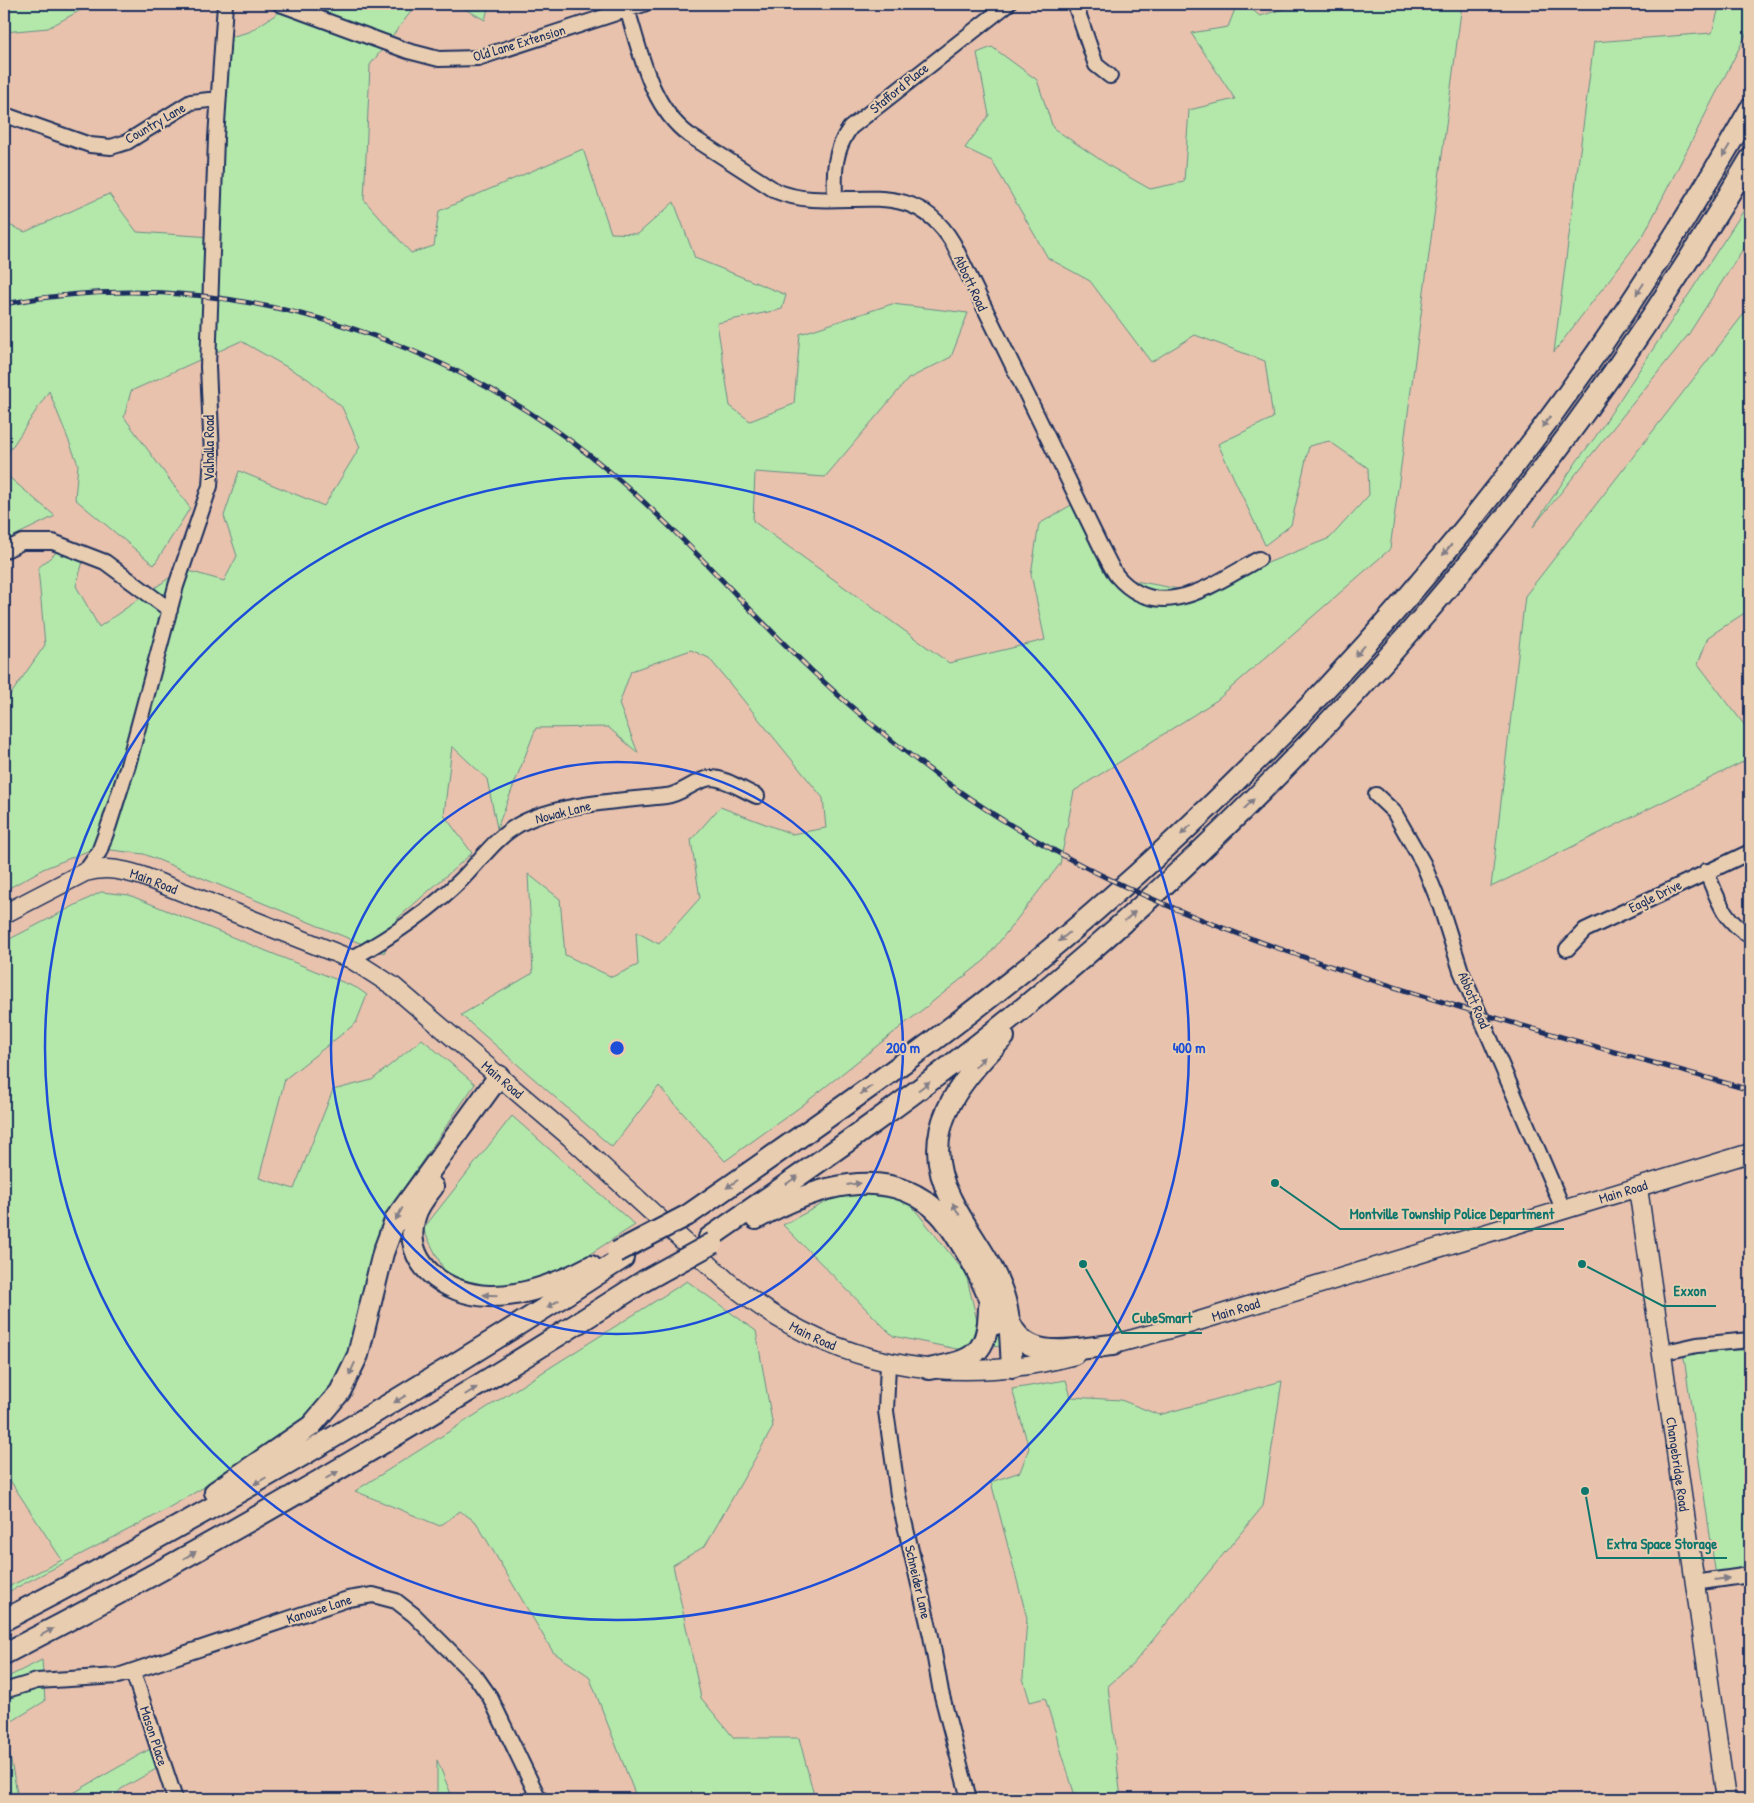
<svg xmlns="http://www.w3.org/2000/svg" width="1754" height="1803" font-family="'Patrick Hand',sans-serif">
	<rect width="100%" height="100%" fill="#e8c2ad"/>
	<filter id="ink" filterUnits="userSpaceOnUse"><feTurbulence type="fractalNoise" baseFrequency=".02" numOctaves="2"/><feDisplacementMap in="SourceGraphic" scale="10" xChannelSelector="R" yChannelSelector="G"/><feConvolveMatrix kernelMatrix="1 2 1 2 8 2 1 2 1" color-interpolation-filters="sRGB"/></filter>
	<g filter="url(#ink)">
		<path fill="#b4e8aa" stroke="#688c84" d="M4 4H90V5L48 28 4 32Z
			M292 4H412L413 9 370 65 364 200 411 253 434 246 439 211 583 149 611 233 638 234 674 202 695 258 786 295 782 309 717 323 730 406 750 421 794 404 800 334 892 304 968 313 951 357 908 379 825 477 755 472 753 521 949 663 1045 640 1031 574 1039 524 1078 501 1119 578 1195 592 1330 538 1369 495 1368 468 1329 441 1309 446 1291 525 1265 545 1218 444 1273 418 1265 361 1195 335 1151 362 1090 281 1048 258 992 161 965 148 989 115 977 53 992 47 1037 80 1053 128 1111 167 1150 189 1184 182 1189 110 1235 99 1191 33 1228 27 1237 4H1245L1260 16 1293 6V4H1462L1390 549 1217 700 1074 791 1060 864 985 960 800 1107 725 1161 659 1086 612 1147 461 1015 533 973 528 874 560 899 565 955 612 977 638 965 636 932 659 944 700 898 691 840 720 807 792 834 826 828 823 798 709 658 691 650 631 671 619 704 638 753 608 727 536 728 497 828 487 779 452 746 444 815 472 853 398 918 384 953 144 854 95 848 43 869 4 891V704L45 645 38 568 70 541 87 547 76 586 99 627 182 569 224 581 237 556 224 516 239 471 324 506 360 447 342 407 308 379 241 341 131 391 124 417 190 508 154 565 75 499 78 464 49 391 4 459V223L25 232 109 194 137 232 212 237 226 38 249 32Z
			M456 4H489L485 20Z
			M1720 4H1750V27L1644 234 1554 352 1594 42 1712 33Z
			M1750 201V238L1688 335 1533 527 1577 461 1596 436Z
			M1750 306V618L1746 612 1708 637 1698 664 1749 731V759L1491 887 1525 596Z
			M4 473 55 516 4 541Z
			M101 892 129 895 357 988 367 995 356 1023 285 1079 259 1178 294 1189 333 1090 372 1080 422 1039 475 1084 397 1198 382 1228 354 1338 338 1375 314 1409 291 1434 220 1478 149 1519 4 1594V1589L62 1560 4 1471V942Z
			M512 1116 635 1225 554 1277 501 1289 447 1276 423 1229Z
			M846 1191 908 1201 966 1274 978 1325 1022 1344 962 1350 893 1336 783 1225Z
			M687 1281 756 1331 773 1427 705 1546 673 1565 701 1698 734 1738H799L815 1799H637L589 1676 553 1652 476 1522 460 1511 440 1526 355 1491Z
			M1750 1350V1577L1717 1583 1683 1351Z
			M1066 1380 1071 1397 1121 1400 1159 1415 1282 1381 1263 1506 1133 1664 1108 1686 1121 1799H1076L1045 1698 1030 1702 1023 1678 1027 1618 991 1482 1020 1472 1029 1448 1012 1389Z
			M42 1660 45 1701 4 1726V1679Z
			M4 1727 17 1792 4 1799Z
			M157 1745 165 1764 121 1789 113 1799H63Z
			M437 1760 453 1799H437Z"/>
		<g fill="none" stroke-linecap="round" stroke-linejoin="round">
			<defs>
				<path id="minor" d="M280 4 408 51 439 59 478 58 644 4
					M1075 4 1096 65 1110 76
					M627 9C641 53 650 106 689 135L776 191C838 217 909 168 953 243L1102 549C1107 558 1111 568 1117 576 1160 626 1216 582 1259 559
					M8 116 90 145 111 147 127 142 191 102 218 99
					M835 198C834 171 834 151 850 128L1008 4
					M4 551 22 542H53L105 562 170 610
					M1376 795 1394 812 1423 863 1440 905 1461 971 1564 1211
					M1706 871C1718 899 1723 920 1750 936
					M85 872 99 852 109 825 128 765 176 586 210 486 212 455 208 367 216 138 225 4
					M1567 949 1585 930 1750 852
					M351 959C389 938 429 911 461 880 480 861 494 839 518 825 557 803 621 801 666 796 681 795 696 779 711 778 726 778 744 791 757 796
					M1661 1353 1697 1345 1750 1340
					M888 1363 886 1411 898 1495 931 1636 941 1692 969 1799
					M1694 1583 1750 1575
					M133 1672 175 1799
					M4 1691 37 1681 118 1676 348 1599 373 1595 396 1601 414 1615 476 1677 490 1697 539 1799"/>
				<g id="major">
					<path id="s1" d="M4 914 85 872C106 866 122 870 142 876L351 959 393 986 570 1137 727 1281C829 1366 948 1389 1075 1355"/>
					<path id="s2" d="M1638 1188 1726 1799"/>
					<path id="s3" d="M1100 1348 1192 1323 1750 1153"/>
				</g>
				<path id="highway" d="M1004 1037C958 1082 916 1133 951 1199 966 1230 989 1256 1001 1288 1011 1312 1010 1341 1012 1367
					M433 1187C426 1196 418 1205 415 1217 401 1264 447 1295 489 1296 524 1297 561 1282 591 1266
					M688 1215C826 1119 966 1023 1093 913 1356 686 1579 411 1750 109
					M756 1219C811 1188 888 1161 939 1213 949 1223 956 1236 963 1247 979 1272 990 1295 996 1324
					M709 1238C817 1164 926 1088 1028 1004 1315 767 1562 481 1750 159
					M1009 1320C1025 1364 1076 1348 1113 1345
					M929 1369C973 1360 988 1356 989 1307
					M215 1492 311 1426 340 1392 358 1355 383 1253 396 1218 499 1076
					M4 1620C217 1510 422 1388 623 1258
					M4 1654C224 1541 436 1415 644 1281"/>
			</defs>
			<use href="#minor" stroke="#1b2f5e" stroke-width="18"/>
			<use href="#major" stroke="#1b2f5e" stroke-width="21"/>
			<use href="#highway" stroke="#1b2f5e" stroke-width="24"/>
			<use href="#minor" stroke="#e9cdb0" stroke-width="14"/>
			<use href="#major" stroke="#e9cdb0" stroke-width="18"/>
			<use href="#highway" stroke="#e9cdb0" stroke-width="20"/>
			<defs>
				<path id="rail" d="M4 304C213 264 434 329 598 462 675 524 739 602 811 670 885 740 968 803 1057 852 1153 905 1256 942 1360 976 1489 1018 1620 1053 1750 1090"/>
			</defs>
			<use href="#rail" stroke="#1b2f5e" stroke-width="5"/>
			<use href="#rail" stroke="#e9cdb0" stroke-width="3" stroke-dasharray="9" stroke-linecap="butt"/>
			<defs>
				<path id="highway-bridge" d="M617 1252 688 1215
					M644 1281 713 1243"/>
			</defs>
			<use href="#highway-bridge" stroke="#1b2f5e" stroke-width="24" stroke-linecap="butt"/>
			<use href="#highway-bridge" stroke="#e9cdb0" stroke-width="20"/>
		</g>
		<defs><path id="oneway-solid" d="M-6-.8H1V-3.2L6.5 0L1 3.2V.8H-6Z" transform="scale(1.25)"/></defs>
		<g fill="#827e87">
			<use href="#oneway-solid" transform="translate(1726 151) rotate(120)"/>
			<use href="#oneway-solid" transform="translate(1640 289) rotate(123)"/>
			<use href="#oneway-solid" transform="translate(1546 422) rotate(126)"/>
			<use href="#oneway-solid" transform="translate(1447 550) rotate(129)"/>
			<use href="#oneway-solid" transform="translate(1360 651) rotate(132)"/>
			<use href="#oneway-solid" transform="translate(1249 804) rotate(-45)"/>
			<use href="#oneway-solid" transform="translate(1186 830) rotate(137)"/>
			<use href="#oneway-solid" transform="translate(1130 916) rotate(-42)"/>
			<use href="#oneway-solid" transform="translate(1064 937) rotate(140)"/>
			<use href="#oneway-solid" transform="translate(980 1062) rotate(-47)"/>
			<use href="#oneway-solid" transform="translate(924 1086) rotate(-37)"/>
			<use href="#oneway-solid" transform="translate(866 1090) rotate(144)"/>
			<use href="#oneway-solid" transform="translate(792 1180) rotate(-35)"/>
			<use href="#oneway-solid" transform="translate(732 1184) rotate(145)"/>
			<use href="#oneway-solid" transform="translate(854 1184) rotate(-7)"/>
			<use href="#oneway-solid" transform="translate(956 1209) rotate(-120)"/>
			<use href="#oneway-solid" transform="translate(399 1214) rotate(119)"/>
			<use href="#oneway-solid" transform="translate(490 1295) rotate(-179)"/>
			<use href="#oneway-solid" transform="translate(553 1304) rotate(147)"/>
			<use href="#oneway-solid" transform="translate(352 1369) rotate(114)"/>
			<use href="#oneway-solid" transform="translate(471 1391) rotate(-32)"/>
			<use href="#oneway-solid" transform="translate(400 1399) rotate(149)"/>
			<use href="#oneway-solid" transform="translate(332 1475) rotate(-30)"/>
			<use href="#oneway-solid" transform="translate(260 1481) rotate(150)"/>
			<use href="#oneway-solid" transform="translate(190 1555) rotate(-29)"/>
			<use href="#oneway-solid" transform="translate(1722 1579) rotate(-8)"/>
			<use href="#oneway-solid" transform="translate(47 1632) rotate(-28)"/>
		</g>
	</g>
	<g fill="none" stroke="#1d4ed8" stroke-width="2.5">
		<circle cx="617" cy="1048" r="286"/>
		<circle cx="617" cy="1048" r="572"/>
	</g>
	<g text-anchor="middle" stroke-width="4" stroke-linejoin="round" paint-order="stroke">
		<g font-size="14" fill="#1b2f5e" stroke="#e9cdb0">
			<text transform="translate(519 43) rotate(-17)" y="5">Old Lane Extension</text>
			<text transform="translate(899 88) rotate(-39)" y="5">Stafford Place</text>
			<text transform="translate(155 123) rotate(-30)" y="5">Country Lane</text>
			<text transform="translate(971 283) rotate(65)" y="5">Abbott Road</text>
			<text transform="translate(209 448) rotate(-90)" y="5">Valhalla Road</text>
			<text transform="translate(563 812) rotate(-14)" y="5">Nowak Lane</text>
			<text dy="5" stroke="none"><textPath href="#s1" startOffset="162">Main Road</textPath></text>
			<text transform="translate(1655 896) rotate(-26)" y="5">Eagle Drive</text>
			<text transform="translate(1474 1000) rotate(67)" y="5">Abbott Road</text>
			<text dy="5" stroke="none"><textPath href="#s1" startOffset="568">Main Road</textPath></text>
			<text dy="5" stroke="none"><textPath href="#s3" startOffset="546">Main Road</textPath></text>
			<text dy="5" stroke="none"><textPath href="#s3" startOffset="141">Main Road</textPath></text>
			<text dy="5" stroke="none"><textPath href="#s1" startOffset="972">Main Road</textPath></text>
			<text dy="5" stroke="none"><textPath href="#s2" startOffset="279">Changebridge Road</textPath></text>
			<text transform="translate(918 1582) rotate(77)" y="5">Schneider Lane</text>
			<text transform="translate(319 1609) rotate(-18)" y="5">Kanouse Lane</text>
			<text transform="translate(154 1736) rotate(72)" y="5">Mason Place</text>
		</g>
	</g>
	<circle cx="617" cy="1048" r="8" fill="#1d4ed8" stroke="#e9cdb0" stroke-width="2.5"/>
	<g font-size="15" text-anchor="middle" font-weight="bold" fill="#1d4ed8" stroke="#e9cdb0" stroke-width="4" stroke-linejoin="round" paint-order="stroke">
		<text x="903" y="1053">200 m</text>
		<text x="1189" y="1053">400 m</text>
	</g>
	<path fill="none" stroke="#0f766e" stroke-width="2" d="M1275 1183L1340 1229H1564M1582 1264L1663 1306H1716M1083 1264L1122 1333H1202M1585 1491L1597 1558H1727"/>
	<g fill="#0f766e" stroke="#e9cdb0" stroke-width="2">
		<circle cx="1275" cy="1183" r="5"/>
		<circle cx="1582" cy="1264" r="5"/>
		<circle cx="1083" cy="1264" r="5"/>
		<circle cx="1585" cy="1491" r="5"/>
	</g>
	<g font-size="15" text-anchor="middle" font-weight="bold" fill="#0f766e" stroke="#e9cdb0" stroke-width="4" stroke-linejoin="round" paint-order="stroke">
		<text x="1452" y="1219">Montville Township Police Department</text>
		<text x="1690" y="1296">Exxon</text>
		<text x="1162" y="1323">CubeSmart</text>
		<text x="1662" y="1549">Extra Space Storage</text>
	</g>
	<rect width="1754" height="1803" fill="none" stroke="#e9cdb0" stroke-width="20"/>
	<rect x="10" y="10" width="1734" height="1783" fill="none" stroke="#1b2f5e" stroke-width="2" filter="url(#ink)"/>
</svg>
